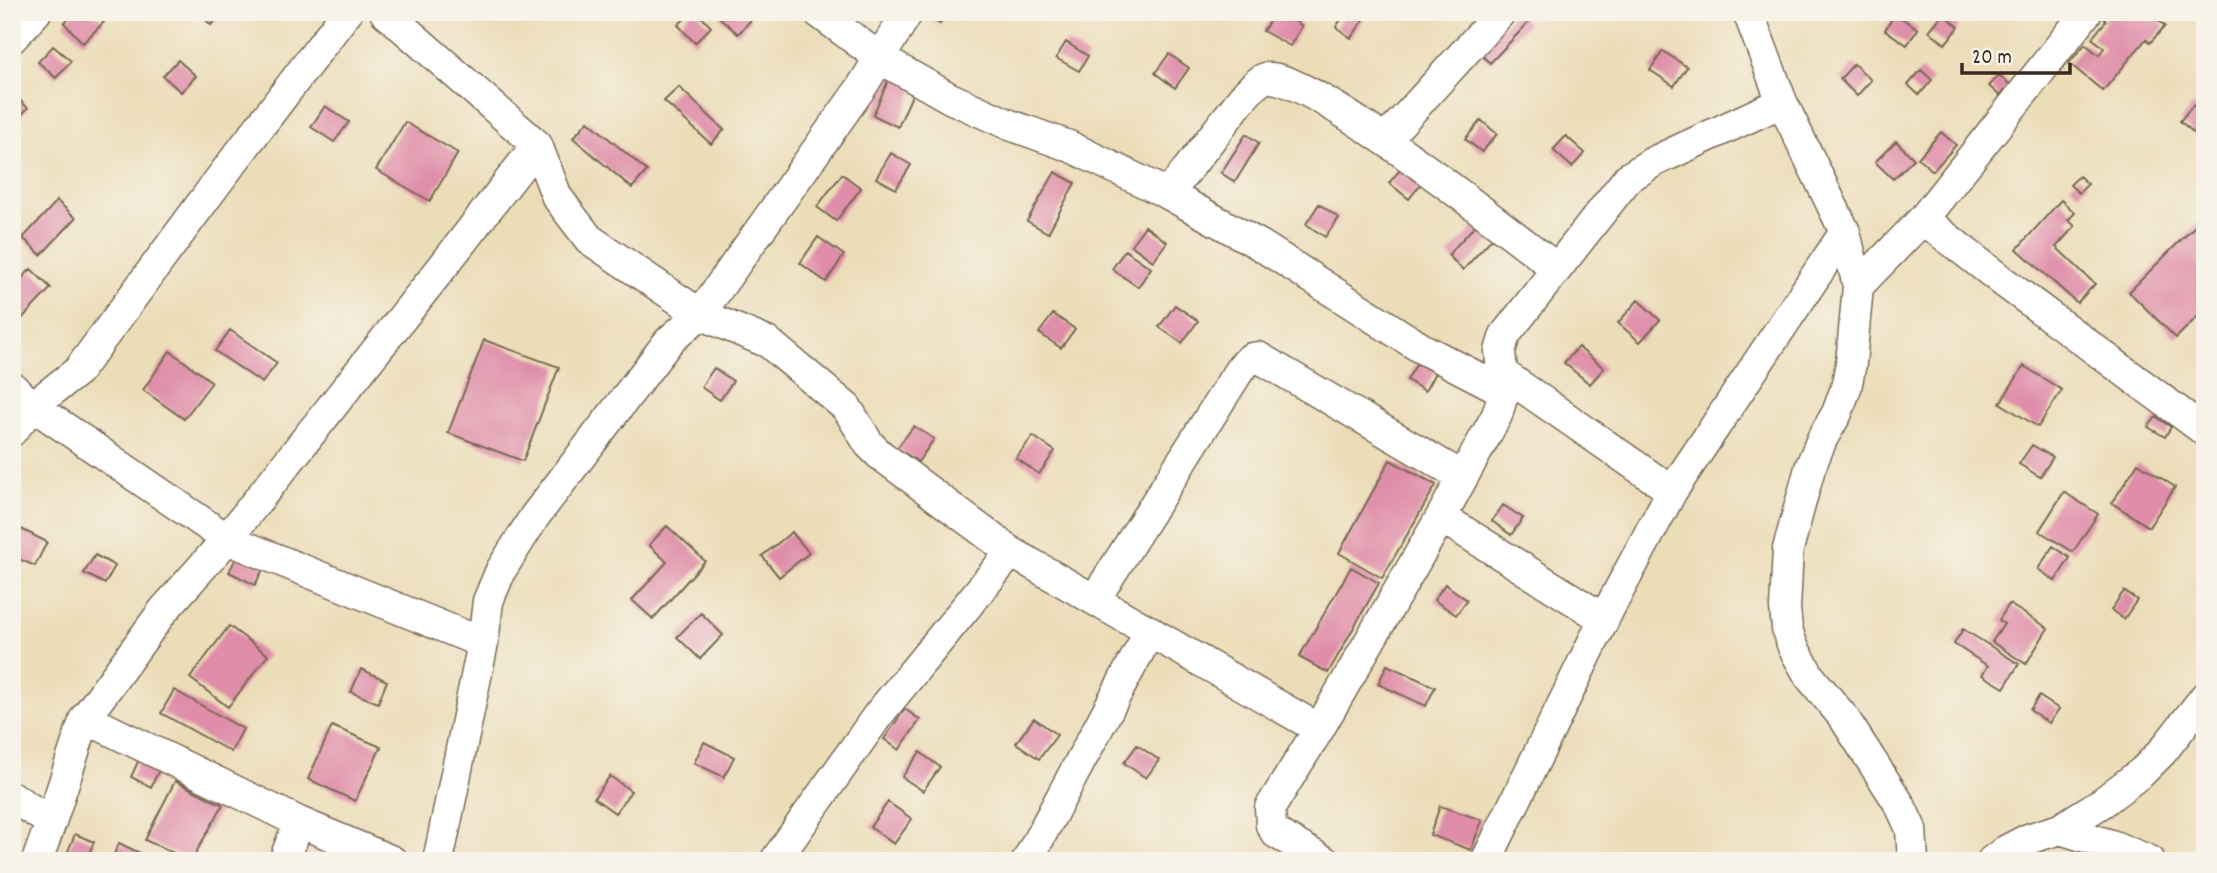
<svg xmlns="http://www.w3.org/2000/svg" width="2217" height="873" font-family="Dekko,sans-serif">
	<rect width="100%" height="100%" fill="#f7f3e8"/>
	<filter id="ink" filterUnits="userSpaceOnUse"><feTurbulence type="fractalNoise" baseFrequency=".0143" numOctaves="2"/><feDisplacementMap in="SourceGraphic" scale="14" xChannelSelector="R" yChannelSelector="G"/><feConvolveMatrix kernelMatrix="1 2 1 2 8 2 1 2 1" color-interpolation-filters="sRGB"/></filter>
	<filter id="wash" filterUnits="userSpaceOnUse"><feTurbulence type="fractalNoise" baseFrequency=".00686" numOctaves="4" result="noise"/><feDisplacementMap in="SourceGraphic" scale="28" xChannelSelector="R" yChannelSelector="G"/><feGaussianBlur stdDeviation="1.57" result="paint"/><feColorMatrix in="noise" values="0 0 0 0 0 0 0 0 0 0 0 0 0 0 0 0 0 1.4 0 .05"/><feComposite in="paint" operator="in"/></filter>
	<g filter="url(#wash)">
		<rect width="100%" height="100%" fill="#ecddb9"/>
		<g id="blocks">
			<path fill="#df8da8" d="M75 12H94L104 22 83 43 64 23Z
				M198 12H223L211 25Z
				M692 12H697L711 27 695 43 678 25Z
				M725 12H743L751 20 738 34 720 18Z
				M916 12H946L940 24Z
				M1275 12H1280L1302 26 1290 46 1263 31Z
				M1346 12H1369L1351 38 1336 27Z
				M1516 12 1528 23 1490 63 1478 52Z
				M2107 12H2132L2136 16 2139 12H2148L2165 26 2150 43 2146 39 2103 91 2069 63 2085 44 2099 55 2104 48 2092 38 2106 21 2103 17Z
				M1895 14 1918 29 1907 45 1885 30Z
				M1943 14 1959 27 1945 44 1929 31Z
				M1066 42 1088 56 1079 71 1056 58Z
				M53 46 71 61 56 78 38 62Z
				M1663 51 1687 67 1674 86 1650 70Z
				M1169 54 1189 68 1175 88 1155 73Z
				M178 60 196 76 181 92 163 76Z
				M1854 64 1871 80 1857 96 1840 79Z
				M1921 70 1932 80 1919 95 1908 85Z
				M892 72 917 84 898 127 873 115Z
				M1999 75 2010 85 2000 96 1989 86Z
				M679 87 724 130 711 144 664 101Z
				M12 93 28 108 12 125Z
				M2193 105 2205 114V130L2199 137 2180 121Z
				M325 106 349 122 334 142 311 127Z
				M1481 120 1497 134 1482 152 1465 139Z
				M588 121 647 171 632 188 573 138Z
				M405 122 458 153 430 201 376 170Z
				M1941 132 1956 145 1933 171 1918 158Z
				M1246 134 1259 143 1235 182 1221 173Z
				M1566 136 1585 153 1572 167 1553 150Z
				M1896 141 1914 159 1893 179 1875 162Z
				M891 153 911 165 896 189 876 178Z
				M1407 161 1427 176 1409 199 1389 183Z
				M1055 172 1075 183 1048 233 1027 221Z
				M842 174 861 188 836 221 817 207Z
				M2079 176 2088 184 2079 193 2070 185Z
				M2061 200 2075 213 2068 220 2075 226 2056 247 2095 284 2077 303 2017 249Z
				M57 201 76 218 41 255 23 238Z
				M1319 204 1339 218 1325 237 1306 224Z
				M1481 219 1496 234 1463 270 1448 255Z
				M2202 219 2205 222V293L2203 295 2205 297V309L2176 338 2129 292Z
				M1145 226 1167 242 1153 261 1131 245Z
				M818 237 844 255 826 282 800 263Z
				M1125 250 1151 268 1138 287 1112 269Z
				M31 269 51 288 15 326 12 324V288Z
				M1638 300 1660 320 1640 342 1618 323Z
				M1175 305 1198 321 1182 343 1159 327Z
				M1053 314 1075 329 1061 348 1039 333Z
				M230 330 277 363 262 383 215 351Z
				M484 340 559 367 523 461 448 433Z
				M1578 347 1604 368 1590 384 1564 363Z
				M170 351 212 382 184 419 143 390Z
				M1420 358 1437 369 1425 391 1407 380Z
				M2024 366 2062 390 2038 427 2000 403Z
				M714 368 733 381 720 400 701 387Z
				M2156 417 2171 427 2165 437 2148 427Z
				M914 426 934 439 918 462 897 448Z
				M1033 436 1055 451 1039 474 1016 458Z
				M2032 445 2053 457 2040 477 2019 464Z
				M1390 460 1436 485 1382 578 1339 553Z
				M2138 463 2175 487 2149 527 2112 503Z
				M2064 492 2098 514 2073 552 2039 531Z
				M1503 505 1523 518 1511 535 1492 521Z
				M667 526 705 561 653 619 632 600 667 562 649 545Z
				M21 529 47 542 35 566 12 556V546Z
				M792 532 809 553 779 577 762 556Z
				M2053 546 2070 558 2055 581 2038 569Z
				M240 550 266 563 255 585 229 572Z
				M95 555 115 566 105 584 84 573Z
				M1351 567 1379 583 1328 673 1299 657Z
				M1445 584 1467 600 1456 615 1434 600Z
				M2124 591 2137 600 2124 619 2111 610Z
				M2009 604 2048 628 2026 664 1992 642 2004 624 1999 620Z
				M701 613 723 635 700 659 677 637Z
				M229 626 268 655 228 707 190 678Z
				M1963 629 2019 664 2004 688 1982 675 1988 666 1954 644Z
				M1387 665 1435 687 1426 706 1378 684Z
				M361 669 387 681 378 703 351 692Z
				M174 690 243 729 231 752 161 713Z
				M2039 696 2059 709 2049 723 2030 710Z
				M905 709 920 720 899 750 884 739Z
				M1034 718 1057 735 1039 759 1016 743Z
				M332 726 381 747 355 801 308 779Z
				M704 742 734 757 724 777 694 763Z
				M1137 745 1159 760 1146 778 1124 763Z
				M920 752 940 767 923 791 902 777Z
				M141 755 161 766 151 787 131 777Z
				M610 776 631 791 615 813 594 798Z
				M175 781 223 805 191 861 145 840Z
				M888 802 912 819 894 844 870 827Z
				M1440 806 1482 820 1471 850 1430 835Z
				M75 834 94 842 86 861 67 854Z
				M119 843 156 861H111Z"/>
		</g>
	</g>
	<g filter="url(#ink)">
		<use href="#blocks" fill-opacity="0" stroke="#796954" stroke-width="2"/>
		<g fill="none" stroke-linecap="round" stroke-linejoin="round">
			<defs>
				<path id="minor" d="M385 12 537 145 557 197 589 239 700 314 769 343 847 408 869 444 879 454 1011 552 1319 729
					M818 12 881 59 950 98 1010 125 1069 146 1168 194 1260 245 1421 348 1504 391
					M1748 12 1782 102 1845 232 1858 286 1851 363 1846 388 1837 413 1822 439 1810 468 1788 549 1785 608 1787 629 1793 647 1810 677 1844 718 1900 805 1911 829 1913 861
					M12 38 36 12
					M1386 139 1501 12
					M1168 194C1188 169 1207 144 1227 118 1237 106 1249 87 1263 79 1296 61 1519 240 1556 268
					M1923 219 2005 283 2205 431
					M1858 286 1923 219 2087 12
					M1502 373 1672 491
					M12 387 33 406 227 539 483 643 438 861
					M12 431 33 406 78 371 216 184 347 12
					M1441 517 1604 619
					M1095 599 1223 396 1240 369 1251 358 1258 357 1463 477
					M483 643 488 601 501 570 535 516 669 341 700 314 861 88 908 12
					M85 718 299 822 392 861
					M12 797 51 822 37 861
					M51 822 85 718 163 611 227 539 444 265 537 145
					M2060 829 2111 845 2150 861
					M284 861 299 822
					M775 861 878 715 1011 552
					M1027 861 1150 631
					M1324 861 1276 833 1271 825 1270 808 1319 729 1441 517 1497 415 1504 391 1500 351 1505 335 1628 178 1653 162 1782 102
					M1486 861 1609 609 1672 491 1845 232
					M1992 861 2005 851 2028 839 2060 829 2103 802 2142 772 2162 752 2205 697"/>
			</defs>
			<use href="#minor" stroke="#796954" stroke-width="33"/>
			<use href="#minor" stroke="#fff" stroke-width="30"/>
		</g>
	</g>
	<rect width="2217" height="873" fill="none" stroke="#f7f3e8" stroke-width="42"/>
	<path d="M1962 63v10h108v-10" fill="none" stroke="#3b2a1e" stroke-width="3.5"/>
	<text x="1972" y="63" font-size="21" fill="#3b2a1e" stroke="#f7f3e8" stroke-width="5" paint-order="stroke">20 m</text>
</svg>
